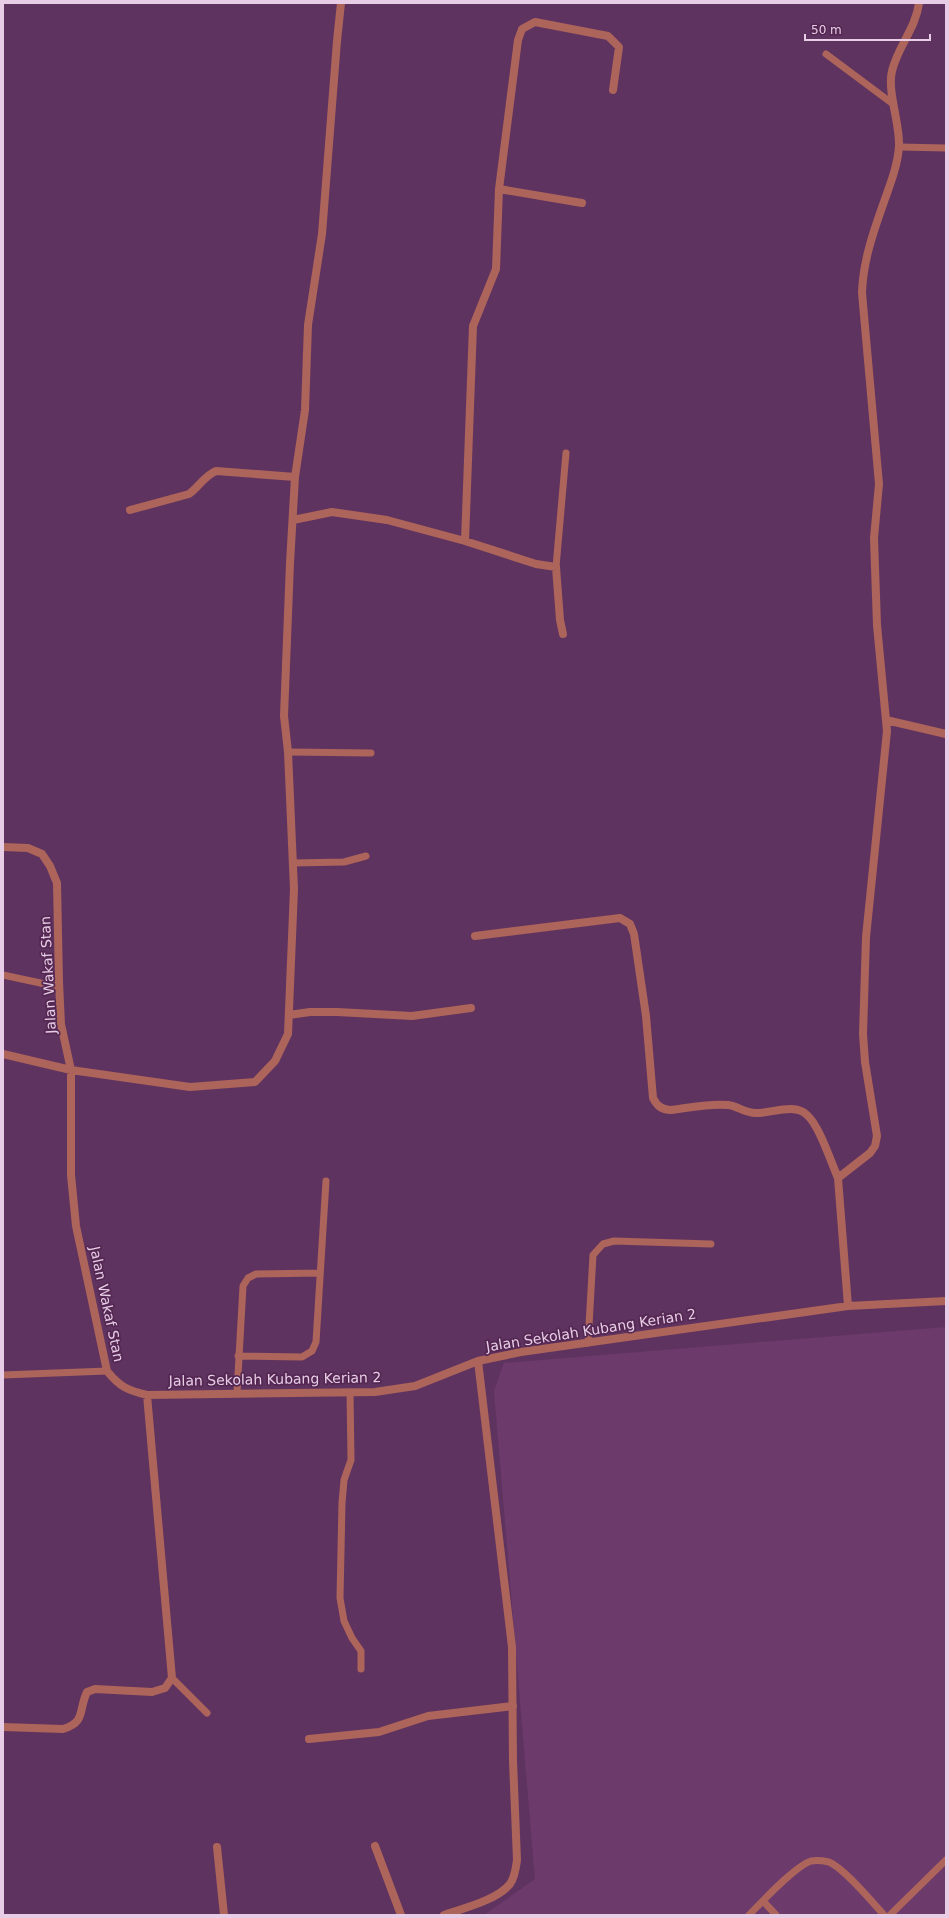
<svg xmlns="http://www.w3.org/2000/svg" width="949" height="1918" font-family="'DejaVu Sans',sans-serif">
	<rect width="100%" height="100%" fill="#5f335f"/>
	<path fill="#6c3b6c" d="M946 1327V1915H484L535 1879 494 1391 504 1363Z"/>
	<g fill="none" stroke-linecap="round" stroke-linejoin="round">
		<path stroke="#ad645b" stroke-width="7" d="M826 54 893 104
			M899 147 946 148
			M556 567 566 453
			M288 752 371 753
			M293 863 344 862 366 856
			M3 975 59 987
			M588 1343 593 1255 603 1244 614 1241 711 1244
			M238 1356 302 1357 312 1351 316 1342 326 1181
			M3 1375 107 1371
			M237 1393 243 1286 248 1278 256 1274 320 1273
			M350 1393 351 1460 344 1480 342 1503 340 1598 344 1621 352 1638 361 1651V1669
			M172 1678 207 1713
			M763 1901 776 1915
			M749 1915C762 1902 795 1866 811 1861 817 1860 824 1861 829 1862 844 1868 872 1902 884 1915
			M890 1915 946 1860"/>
		<path stroke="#ad645b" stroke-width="8" d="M499 189 582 203
			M130 510 189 494C199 487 204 476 216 471L295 477
			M293 520 332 512 387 520 465 541 536 564 556 567 560 620 563 634
			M465 541 473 326 496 269 499 189 518 40 522 29 535 22 608 36 619 47 613 90
			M886 720 946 734
			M3 847 28 848 42 854 50 866 57 883 59 982 61 1024 71 1070V1175L76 1226 107 1371C120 1387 127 1390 147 1395L375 1392 415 1386 478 1361 521 1352 848 1306 946 1301
			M475 936 620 918 630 924 634 934 646 1016 653 1098C657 1106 661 1109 670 1110 689 1108 709 1103 728 1105 738 1106 746 1114 757 1113 772 1113 795 1103 807 1115 819 1125 831 1162 838 1178
			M289 1015 310 1012H337L412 1016 471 1008
			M3 1054 71 1070 190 1087 255 1082 275 1061 288 1034 294 889 288 752 284 716 290 563 295 477 305 410 308 325 322 234 337 41 341 3
			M848 1306 838 1178 870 1153 875 1146 877 1136 865 1062 863 1034 866 937 887 731 877 625 874 538 879 484 862 293C863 260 874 230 885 199 891 182 898 164 899 146 900 123 887 92 892 71 898 46 916 28 919 3
			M3 1727 63 1729C86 1722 78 1711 87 1692L95 1689 152 1692 165 1688 172 1678 147 1395
			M309 1739 379 1732 428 1716 513 1706
			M375 1846 401 1915
			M217 1847 224 1915
			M444 1915C464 1908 497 1900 510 1884 515 1877 516 1867 517 1860L513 1761 512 1647 478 1361"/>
	</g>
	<g text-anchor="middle" stroke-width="3.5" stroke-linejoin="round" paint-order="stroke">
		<g font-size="14" fill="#e8cde6" stroke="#542853">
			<text transform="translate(48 975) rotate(-93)" y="5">Jalan Wakaf Stan</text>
			<text transform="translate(107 1304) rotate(78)" y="5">Jalan Wakaf Stan</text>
			<text transform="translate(591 1330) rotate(-9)" y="5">Jalan Sekolah Kubang Kerian 2</text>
			<text transform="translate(275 1379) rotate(-1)" y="5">Jalan Sekolah Kubang Kerian 2</text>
		</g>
	</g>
	<rect width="949" height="1918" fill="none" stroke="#e8cde6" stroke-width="8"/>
	<path d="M805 34v6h125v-6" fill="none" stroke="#e8cde6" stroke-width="2"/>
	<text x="811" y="34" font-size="12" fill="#e8cde6" stroke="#542853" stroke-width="3" paint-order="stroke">50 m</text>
</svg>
